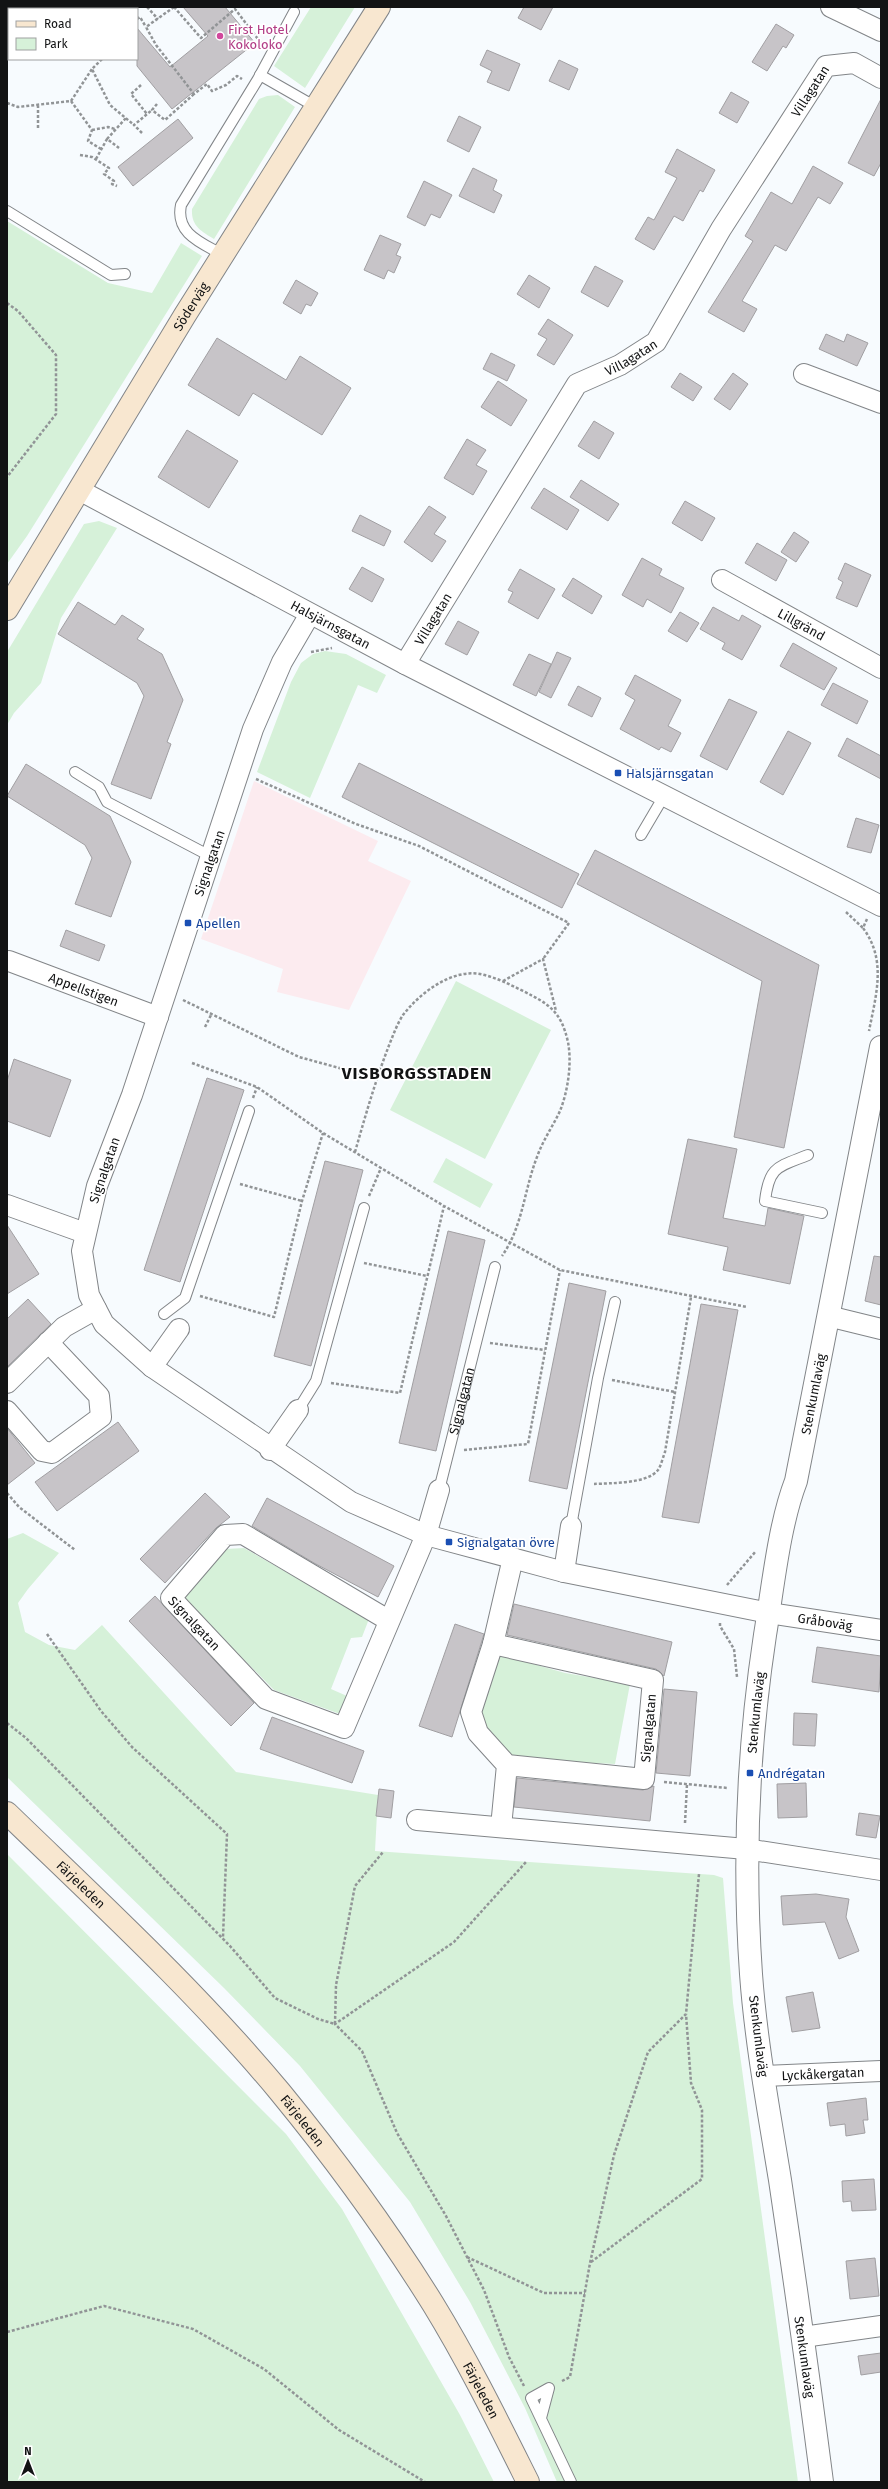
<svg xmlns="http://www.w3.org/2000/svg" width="888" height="2489" font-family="'Fira Sans',sans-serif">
	<rect width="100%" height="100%" fill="#f7fbfe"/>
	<path fill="#fcebef" d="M254 781 378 841 368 861 411 881 349 1010 277 992 283 969 201 939Z"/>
	<path fill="#d6f1d9" d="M311 7H355L305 88 274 66Z
		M278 95 295 107 214 239C201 231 191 226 192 209L259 99 267 96Z
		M7 221 108 283 152 293 181 243 202 256 27 536 7 564Z
		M99 521 117 528 61 618 41 683 14 713 7 725V652L84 524Z
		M325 651 346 654 386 675 377 693 358 685 310 798 257 772 291 682 301 663 313 654Z
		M456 981 551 1030 485 1159 390 1110Z
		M446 1158 493 1184 480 1208 433 1182Z
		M23 1533 59 1553 28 1589 18 1603 25 1632 49 1645 75 1650 102 1625 236 1772 378 1795 375 1851 714 1875 723 1878 733 2003 798 2482H557L525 2408 470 2302 410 2202 300 2066 224 1988 7 1777V1539Z
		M244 1548 369 1619 362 1637 351 1638 331 1689 347 1696 340 1714 274 1690 183 1598 226 1549Z
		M498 1654 565 1673 630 1684 615 1764 513 1759 484 1730 479 1712Z
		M7 1854 286 2134 342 2209 460 2415 494 2482H7Z"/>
	<path fill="#c7c4c8" stroke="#a19fa2" d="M183 7H225L255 43 172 109 137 66V28L170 67 208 36Z
		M524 7H553L541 30 518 18Z
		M776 24 794 35 786 48 783 46 767 71 752 62Z
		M487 50 520 64 509 91 487 82 492 71 480 65Z
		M559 60 578 69 569 90 549 81Z
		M731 92 749 102 737 123 719 113Z
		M881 99V163L874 176 848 163Z
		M459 116 481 127 469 152 447 141Z
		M178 119 193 138 133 186 118 167Z
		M677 149 715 170 703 192 700 190 683 221 674 216 654 250 635 239 648 217 654 220 677 178 665 172Z
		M813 166 843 183 830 204 818 197 786 251 775 245 742 301 757 309 744 332 708 312 753 241 745 236 771 192 792 204Z
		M473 168 497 180 493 190 502 195 494 213 459 196Z
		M424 181 452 195 440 218 431 214 425 226 407 217Z
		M380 235 401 244 396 255 401 257 394 273 388 270 384 279 364 270Z
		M595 266 623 281 608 307 581 292Z
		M529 275 550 288 539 308 517 294Z
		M296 280 318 293 311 306 306 304 301 314 283 303Z
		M548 319 573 335 554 365 537 355 547 339 538 334Z
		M826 334 844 342 847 334 868 343 857 366 819 349Z
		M217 338 286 380 300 356 351 388 322 435 253 393 239 416 188 385Z
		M491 353 515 365 507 381 483 369Z
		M680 373 702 387 693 401 671 387Z
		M733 373 748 384 730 410 714 399Z
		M498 381 527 400 511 426 481 407Z
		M594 421 614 433 599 459 578 446Z
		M187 430 238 461 209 508 158 477Z
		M467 439 486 450 476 465 487 471 473 495 444 478Z
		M581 480 619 504 608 521 570 497Z
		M544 488 579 510 567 530 531 508Z
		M685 501 715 518 702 541 672 523Z
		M429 506 446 517 434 534 446 541 432 562 404 542Z
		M360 515 391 531 384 546 352 531Z
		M794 532 809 542 796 562 781 552Z
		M757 543 787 560 776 581 745 563Z
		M642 558 662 569 659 575 684 588 671 613 647 599 643 607 622 595Z
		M845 563 871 575 857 607 836 598 843 582 838 579Z
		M362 567 384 579 372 602 349 589Z
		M520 569 555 589 538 619 508 602 513 592 508 590Z
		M573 578 602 596 592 614 562 596Z
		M78 602 115 625 122 615 144 629 137 639 162 654 183 700 167 742 171 744 151 799 111 784 144 696 137 683 58 634Z
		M713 607 739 621 742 615 761 626 742 660 722 649 725 643 700 629Z
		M680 612 699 623 687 642 668 631Z
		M458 621 479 632 467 655 445 644Z
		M793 643 837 668 824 690 780 666Z
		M557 652 571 658 551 698 539 692Z
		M529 654 551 664 536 696 513 685Z
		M635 675 681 700 668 726 681 733 671 752 661 747 659 750 620 729 635 700 625 694Z
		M833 683 868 701 857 724 821 705Z
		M578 686 601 698 592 717 568 705Z
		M729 699 757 712 727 770 700 756Z
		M788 731 811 743 783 795 760 782Z
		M847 738 881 756V779L838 756Z
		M359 763 579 874 562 908 342 797Z
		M26 764 110 816 131 862 111 917 75 904 92 858 85 845 7 796Z
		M856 818 879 825 871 853 847 847Z
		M595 850 819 965 784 1148 734 1137 762 981 577 884Z
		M66 930 105 945 99 961 60 946Z
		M14 1059 71 1080 50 1137 7 1121V1081Z
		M207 1078 244 1090 180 1282 144 1270Z
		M688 1139 737 1149 723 1218 765 1226 768 1208 804 1216 790 1284 723 1270 728 1247 668 1234Z
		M325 1161 363 1170 311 1366 274 1356Z
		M7 1225 39 1274 7 1294Z
		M448 1231 485 1240 436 1451 399 1443Z
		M874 1256 881 1257V1305L865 1301Z
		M569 1283 606 1291 567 1489 529 1481Z
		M28 1299 51 1324 7 1367V1319Z
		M701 1304 738 1310 699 1523 662 1517Z
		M118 1422 139 1451 57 1511 35 1482Z
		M7 1428 35 1463 7 1485Z
		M205 1493 230 1517 216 1528 165 1583 140 1559Z
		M267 1498 394 1566 378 1597 314 1563 252 1526Z
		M155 1596 254 1703 231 1726 129 1621Z
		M514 1604 672 1642 664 1676 656 1669 507 1635Z
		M455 1624 484 1634 452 1737 419 1726Z
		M817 1647 881 1656 879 1692 812 1682Z
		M664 1689 697 1692 690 1776 656 1773Z
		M794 1713 817 1714 815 1746 793 1745Z
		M272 1717 364 1751 352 1783 260 1749Z
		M517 1778 643 1790 654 1786 650 1821 514 1807Z
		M806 1783 807 1817 778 1818 777 1784Z
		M379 1789 394 1791 391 1818 376 1816Z
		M859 1813 880 1816 876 1838 856 1835Z
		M816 1894 849 1899 846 1917 859 1951 839 1959 825 1922 783 1925 781 1896Z
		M813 1992 820 2028 792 2032 786 1997Z
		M866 2098 868 2120H863L865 2133 846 2136 845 2124 830 2126 827 2103Z
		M874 2179 876 2210 852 2211 851 2201 843 2202 842 2181Z
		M875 2258 879 2296 850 2299 846 2261Z
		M881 2353V2372L861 2375 858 2356Z"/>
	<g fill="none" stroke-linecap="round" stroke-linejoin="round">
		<defs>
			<g id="service">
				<path d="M260 75 316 107"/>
				<path d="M7 211 111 275 125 274"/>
				<path d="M223 255C202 243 175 234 181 205L258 79 294 12"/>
				<path d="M75 772 99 787 107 802 212 857"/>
				<path d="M641 835 664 796"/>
				<path d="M808 1155C778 1167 769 1166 765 1201L822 1213"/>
				<path d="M164 1314 185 1298 249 1111"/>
				<path d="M298 1410 316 1381 364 1208"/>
				<path id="s1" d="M439 1490 495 1267"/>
				<path d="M571 1526 598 1378 615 1302"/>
				<path d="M541 2418 549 2388 531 2398 571 2482"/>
			</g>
			<g id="minor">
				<path d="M831 7 881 31"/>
				<path d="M804 374 881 403"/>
				<path id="s2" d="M81 491 405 664 881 906"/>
				<path id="s3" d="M722 580 881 668"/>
				<path id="s4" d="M310 614 282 662 253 729 132 1095 97 1186 82 1251 89 1295 104 1324 152 1367 351 1502 426 1535 564 1572 769 1613 881 1630"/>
				<path id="s5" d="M405 664 577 384 620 365 656 342 721 229 826 66 854 63 881 78"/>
				<path id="s6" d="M9 961 158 1017"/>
				<path d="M7 1205 85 1233"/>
				<path d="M828 1316 881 1329"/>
				<path d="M152 1367 179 1329"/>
				<path d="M7 1383 64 1327 96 1309"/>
				<path d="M7 1411 42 1451 52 1453 101 1417 99 1396 48 1342"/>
				<path d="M270 1450 298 1410"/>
				<path d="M564 1572 571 1526"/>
				<path id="s7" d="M388 1620 243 1534 225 1535 171 1598 266 1699 344 1728 426 1535 439 1490"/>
				<path d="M493 1644 513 1558"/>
				<path d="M417 1820 746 1849 881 1870"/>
				<path d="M501 1827 507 1765 478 1733 471 1712 493 1644 653 1680 644 1779 507 1765"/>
				<path id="s8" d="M764 2076 881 2071"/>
				<path d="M803 2337 881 2326"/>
			</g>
			<g id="tertiary">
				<path id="s9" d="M822 2482C809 2381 795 2281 780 2180 769 2112 756 2043 751 1974 743 1860 748 1747 765 1635 773 1587 779 1525 796 1481L881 1047"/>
			</g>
			<g id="secondary">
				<path id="s10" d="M7 609 185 315 379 7"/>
				<path id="s11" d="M7 1813C100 1903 197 1992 280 2092 335 2159 387 2230 433 2304 468 2361 498 2422 528 2482"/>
			</g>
		</defs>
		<use href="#service" stroke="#828588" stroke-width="12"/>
		<use href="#minor" stroke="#828588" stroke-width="22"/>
		<use href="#tertiary" stroke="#828588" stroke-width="24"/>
		<use href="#secondary" stroke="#828588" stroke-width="24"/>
		<path stroke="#919496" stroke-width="2.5" stroke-dasharray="3 2" stroke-linecap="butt" d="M147 7 158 19
			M174 7 146 27 156 45 194 94 207 84 212 91 226 85 237 76 242 79
			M174 7 201 38 235 9 261 43
			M135 9 138 7
			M137 19 140 17 146 27
			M102 59 92 69 110 105 134 125
			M141 85 131 94 147 114
			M71 101 92 69
			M7 103 18 107 71 101 92 130 88 141 101 149
			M157 104 152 110 165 120 194 94
			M38 105V129
			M92 130 108 127 115 129
			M142 133 134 125 152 110
			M107 139 126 118
			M80 155 92 157 109 168 104 174 114 181 112 184 117 186
			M96 159 107 139 119 148
			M7 303 18 311 56 355V414L7 477
			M311 652 332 648
			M256 779 356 824 419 846 569 923 543 959
			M846 912 863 928
			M867 919 863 928C887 960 876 995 869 1031
			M503 981 543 959 556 1011
			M183 1000 299 1057 376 1078
			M205 1027 211 1015
			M192 1063 257 1087 323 1133 444 1206 560 1270 747 1307
			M253 1098 257 1087
			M355 1152C365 1117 375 1082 388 1048 392 1038 397 1024 403 1015 420 993 451 969 480 974 495 977 509 984 523 991 549 1004 561 1011 568 1042 572 1063 568 1091 560 1111 553 1126 543 1140 537 1157 524 1190 523 1226 502 1256
			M240 1184 302 1201
			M369 1196 381 1168
			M364 1263 427 1276
			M200 1296 274 1317 302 1201 323 1133
			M490 1343 545 1350
			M612 1380 675 1392
			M331 1383 400 1393 444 1206
			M464 1450 528 1444 560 1270
			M594 1484C610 1483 647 1484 658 1470 661 1466 663 1457 665 1452L691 1297
			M7 1493 19 1507 75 1550
			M727 1585 756 1551
			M720 1623V1626L734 1649 737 1677
			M47 1634 101 1711 132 1747 227 1834 223 1937
			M7 1723 26 1738 230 1946 275 1998 318 2019 335 2024 336 1985 355 1886 383 1852
			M664 1782 728 1788
			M685 1823 687 1784
			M467 2257 544 2293H585
			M591 2262 702 2179V2110L691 2083 686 2014
			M7 2332 104 2306 193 2329 264 2369 339 2430 425 2482
			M562 2381 570 2377 590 2263 614 2155 648 2052 686 2014 699 1874
			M524 2386 509 2357 484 2290 446 2216 397 2133 362 2051 335 2024 454 1942 526 1862"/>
		<use href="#service" stroke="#fff" stroke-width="10"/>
		<use href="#minor" stroke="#fff" stroke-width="20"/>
		<use href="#tertiary" stroke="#fff" stroke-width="22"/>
		<use href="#secondary" stroke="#f8e7d0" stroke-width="22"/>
	</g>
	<circle fill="#d1479c" stroke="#fff" stroke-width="1.5" cx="220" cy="36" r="4"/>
	<g fill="#1a4fb4" stroke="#fff" stroke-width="1.5">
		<rect x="614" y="769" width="8" height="8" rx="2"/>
		<rect x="184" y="919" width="8" height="8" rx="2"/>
		<rect x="445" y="1538" width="8" height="8" rx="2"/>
		<rect x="746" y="1769" width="8" height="8" rx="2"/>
	</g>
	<g text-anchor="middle" stroke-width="3.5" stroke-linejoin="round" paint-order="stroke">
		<g font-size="13" fill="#b23c85" stroke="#fff" text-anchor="start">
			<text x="228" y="34">First Hotel<tspan x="228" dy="15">Kokoloko</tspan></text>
		</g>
		<g font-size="13" fill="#121314" stroke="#fff">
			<text dy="5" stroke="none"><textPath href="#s5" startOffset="713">Villagatan</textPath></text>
			<text dy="5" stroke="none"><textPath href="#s10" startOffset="354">Söderväg</textPath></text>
			<text dy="5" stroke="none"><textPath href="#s5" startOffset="389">Villagatan</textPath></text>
			<text dy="5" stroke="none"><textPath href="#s5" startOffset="53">Villagatan</textPath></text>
			<text dy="5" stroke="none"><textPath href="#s3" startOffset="91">Lillgränd</textPath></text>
			<text dy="5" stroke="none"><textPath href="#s2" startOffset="283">Halsjärnsgatan</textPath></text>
			<text transform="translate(209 863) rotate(-71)" y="5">Signalgatan</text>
			<text dy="5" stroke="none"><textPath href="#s6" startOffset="80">Appellstigen</textPath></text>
			<text transform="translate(104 1170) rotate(-71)" y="5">Signalgatan</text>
			<text dy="5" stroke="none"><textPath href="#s9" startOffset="1099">Stenkumlaväg</textPath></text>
			<text dy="5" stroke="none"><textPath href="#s1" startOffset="92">Signalgatan</textPath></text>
			<text dy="5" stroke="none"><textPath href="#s4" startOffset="1551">Gråboväg</textPath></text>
			<text dy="5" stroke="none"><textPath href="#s7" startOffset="304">Signalgatan</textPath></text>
			<text dy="5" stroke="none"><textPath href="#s9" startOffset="775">Stenkumlaväg</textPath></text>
			<text transform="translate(648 1728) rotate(-85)" y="5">Signalgatan</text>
			<text dy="5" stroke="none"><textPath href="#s11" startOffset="103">Färjeleden</textPath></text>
			<text transform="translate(759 2036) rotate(83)" y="5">Stenkumlaväg</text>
			<text dy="5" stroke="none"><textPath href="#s8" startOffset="59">Lyckåkergatan</textPath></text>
			<text dy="5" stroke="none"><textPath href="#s11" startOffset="427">Färjeleden</textPath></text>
			<text transform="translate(805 2357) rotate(82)" y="5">Stenkumlaväg</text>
			<text dy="5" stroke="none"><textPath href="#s11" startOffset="751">Färjeleden</textPath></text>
		</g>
		<g font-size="13" fill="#164399" stroke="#fff" text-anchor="start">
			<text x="626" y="778">Halsjärnsgatan</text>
			<text x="196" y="928">Apellen</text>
			<text x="457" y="1547">Signalgatan övre</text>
			<text x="758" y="1778">Andrégatan</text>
		</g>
		<g font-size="17" font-weight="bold" letter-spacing="1" fill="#121314" stroke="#fff">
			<text x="417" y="1079">VISBORGSSTADEN</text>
		</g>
	</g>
	<rect width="888" height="2489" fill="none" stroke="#121314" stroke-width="16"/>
	<rect x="8" y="8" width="130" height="52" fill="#ffffff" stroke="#a0a1a1"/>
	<rect x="16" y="21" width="20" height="6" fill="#f8e7d0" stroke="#a0a1a1"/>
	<text x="44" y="28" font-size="12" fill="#121314">Road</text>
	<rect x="16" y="38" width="20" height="12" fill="#d6f1d9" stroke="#a0a1a1"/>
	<text x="44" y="48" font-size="12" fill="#121314">Park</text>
	<g transform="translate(28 2461)" stroke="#ffffff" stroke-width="3" paint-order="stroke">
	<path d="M0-3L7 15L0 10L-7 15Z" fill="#121314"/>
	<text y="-6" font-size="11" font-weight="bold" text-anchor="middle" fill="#121314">N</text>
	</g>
</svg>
